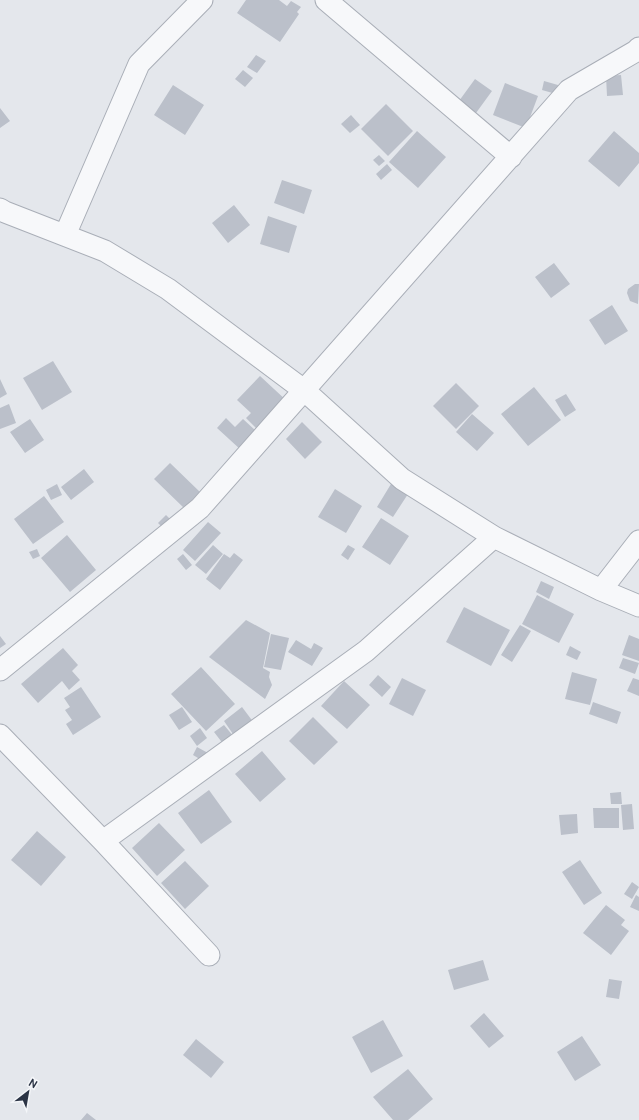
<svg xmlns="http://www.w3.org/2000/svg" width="639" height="1120" font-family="Cabin,sans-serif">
	<rect width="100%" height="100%" fill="#e4e7ec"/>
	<path fill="#bbc0ca" d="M246 0H279L287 6 291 1 301 7 297 12 299 14 280 42 237 13Z
		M256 55 266 61 257 73 247 67Z
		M243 70 253 78 245 87 235 79Z
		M621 75 623 95 607 96 606 76Z
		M475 79 492 91 476 113 459 101Z
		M544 81 558 85 556 94 542 90Z
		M505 83 538 96 526 128 493 115Z
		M173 85 204 105 185 135 154 115Z
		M386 104 413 131 388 156 361 129Z
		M0 108 10 121 0 128Z
		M351 115 360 125 350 133 341 124Z
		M417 131 446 157 418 188 389 162Z
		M614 131 639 153V163L619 187 588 161Z
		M379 155 385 161 379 166 373 160Z
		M387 164 392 170 381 180 376 174Z
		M282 180 312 190 304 214 274 203Z
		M234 205 250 225 228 243 212 223Z
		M268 216 297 226 289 253 260 244Z
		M554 263 570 284 551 298 535 277Z
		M635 284H639L638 304 630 301 627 293 628 289Z
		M612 305 628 331 605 345 589 320Z
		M53 361 72 392 42 410 23 378Z
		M260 376 288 402 260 432 246 418 251 413 237 400Z
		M0 379 7 394 0 398Z
		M456 383 479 406 456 429 433 406Z
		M534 387 561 420 528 446 501 414Z
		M566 394 576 410 565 417 555 400Z
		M9 404 16 423 0 429V408Z
		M472 414 494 433 477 451 456 432Z
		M226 418 235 427 243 419 257 432 241 450 217 428Z
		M30 419 44 440 25 453 10 432Z
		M302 422 322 442 305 459 286 439Z
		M170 463 200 492 184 508 154 479Z
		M84 469 94 482 71 500 61 487Z
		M57 484 62 495 51 500 46 490Z
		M391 484 408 494 393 517 377 507Z
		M335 489 362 506 346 533 318 517Z
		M44 496 64 522 33 544 14 519Z
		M166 515 174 523 166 531 158 523Z
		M381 518 409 536 390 565 362 547Z
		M208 522 221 533 195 561 183 550Z
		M67 535 96 570 70 592 41 558Z
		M213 545 223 554 206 574 195 565Z
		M348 545 355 549 348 560 341 555Z
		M37 549 40 556 33 559 29 552Z
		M234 553 243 560 220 590 206 579 224 554 230 558Z
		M183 554 192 565 186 570 177 559Z
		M541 581 554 587 549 599 536 592Z
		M537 595 574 614 559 643 522 624Z
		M464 607 510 630 491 666 446 642Z
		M246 620 270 633 263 668 270 672 269 677 272 685 265 699 209 657Z
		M520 625 531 631 512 662 501 655Z
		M271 634 289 638 281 670 264 667Z
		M629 635 639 639V661L622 655Z
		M0 636 6 644 0 648Z
		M296 640 311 649 314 643 323 648 312 666 288 652Z
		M570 646 581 652 577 660 566 655Z
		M63 648 78 665 72 671 80 680 69 690 62 681 38 703 21 684Z
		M623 658 639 663 635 674 619 668Z
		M201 667 235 704 206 731 171 694Z
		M572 672 597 679 590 705 565 699Z
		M378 675 391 687 382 697 369 685Z
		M402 678 426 690 413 716 389 704Z
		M633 678 639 680V696L627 691Z
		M344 681 370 705 347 729 321 706Z
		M81 687 101 717 73 735 66 724 72 720 65 710 70 707 64 698Z
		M593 702 621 712 617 724 589 714Z
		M182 707 192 722 179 730 169 715Z
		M242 707 254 723 235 737 224 721Z
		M313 717 338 742 314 765 289 741Z
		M224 725 234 737 224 745 214 732Z
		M200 728 207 738 197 746 190 736Z
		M197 747 208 753 203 761 193 755Z
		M262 751 286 779 260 802 235 774Z
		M209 790 232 822 201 844 178 813Z
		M621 792 622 804H611L610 793Z
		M632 804 634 829 623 830 621 805Z
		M593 808H619V828H594Z
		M577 814 578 833 561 835 559 815Z
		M159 823 185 850 157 876 132 848Z
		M37 831 66 857 41 886 11 860Z
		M580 860 602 893 584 905 562 872Z
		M185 861 209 886 185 909 161 883Z
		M632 882 639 887 632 899 624 894Z
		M636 895 639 897V911L630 907Z
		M606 905 625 920 621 925 629 931 611 955 583 933Z
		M483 960 489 980 454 990 448 970Z
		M609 979 622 981 619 999 606 997Z
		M484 1013 504 1036 489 1048 470 1026Z
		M383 1020 403 1056 371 1073 352 1037Z
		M582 1036 601 1065 575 1081 557 1052Z
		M196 1039 224 1062 211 1078 183 1055Z
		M408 1069 433 1099 408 1120H393L373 1097Z
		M87 1113 96 1120H81Z"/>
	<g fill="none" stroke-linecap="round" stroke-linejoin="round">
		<defs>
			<path id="street" d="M326 0 511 157
				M0 209 5 212 105 251 168 289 305 391 402 479 494 537 601 590 639 606
				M65 235 139 64 202 0
				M601 590 639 541
				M0 670 200 508 569 90 636 51 639 48
				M0 735 103 841 209 955
				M103 841 366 651 494 537"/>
		</defs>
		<use href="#street" stroke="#a9aeb7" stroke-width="23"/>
		<use href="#street" stroke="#f7f8fa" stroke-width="21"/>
	</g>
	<g transform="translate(28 1092) rotate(31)" stroke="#f4f6f9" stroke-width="3" paint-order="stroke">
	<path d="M0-3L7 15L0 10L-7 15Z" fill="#2b3445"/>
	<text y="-6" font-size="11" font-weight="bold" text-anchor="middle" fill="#2b3445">N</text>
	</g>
</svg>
